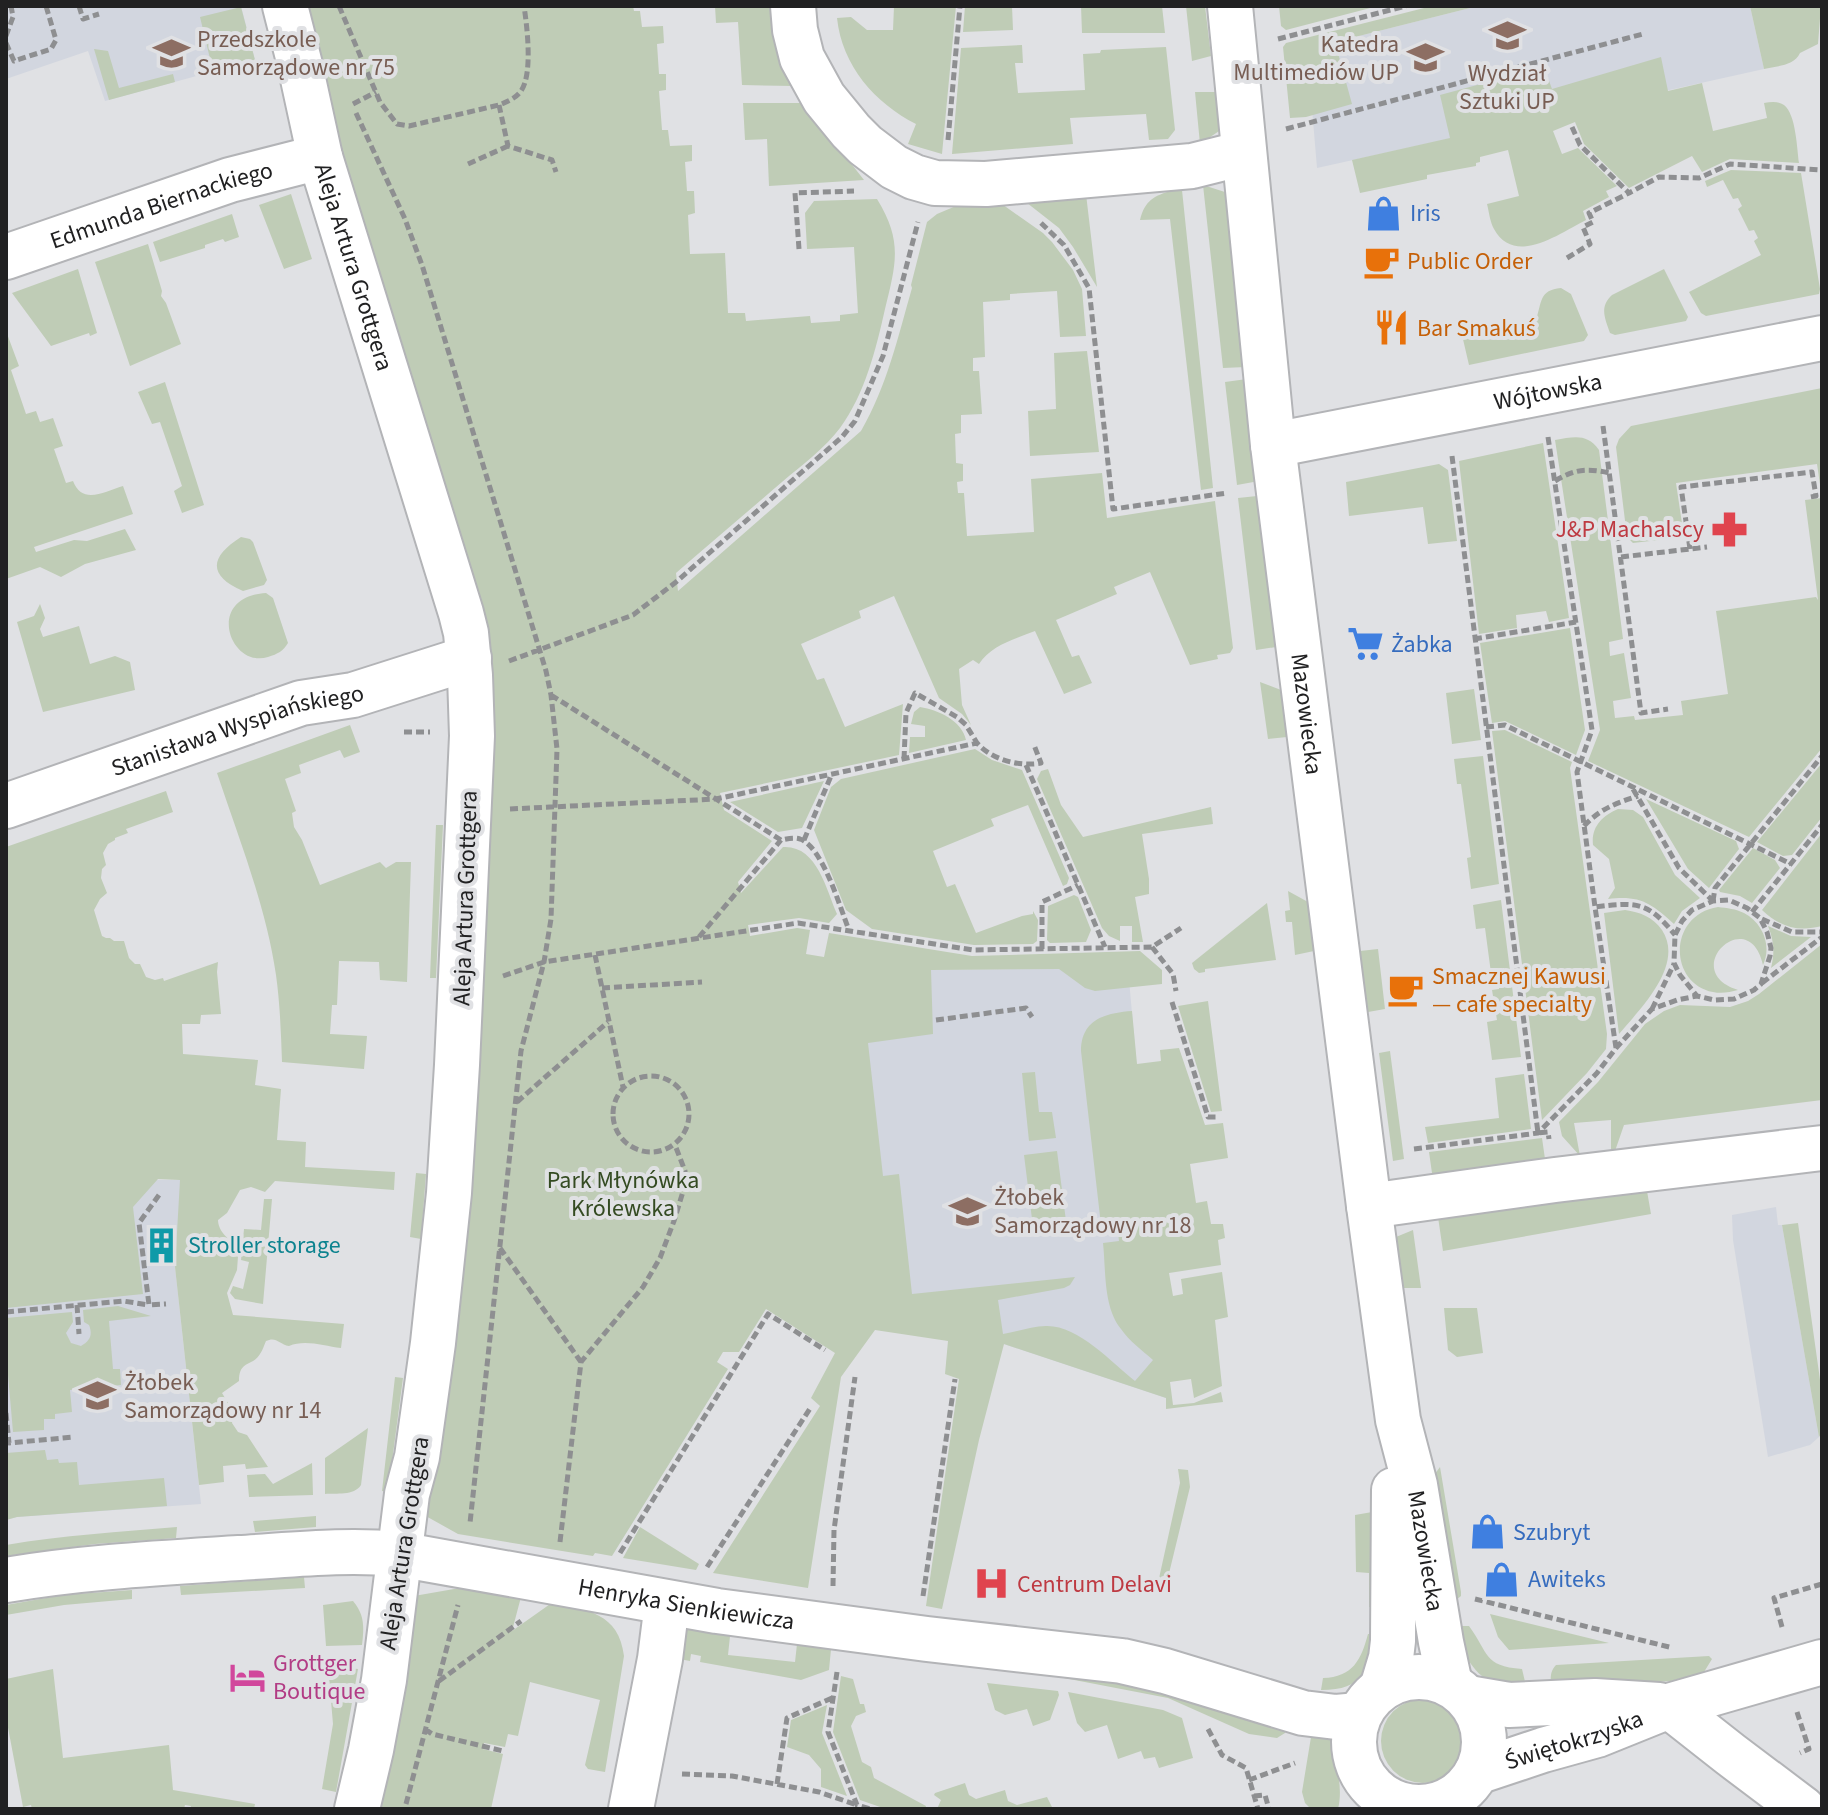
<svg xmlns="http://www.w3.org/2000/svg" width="1828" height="1815" font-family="'Source Sans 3',sans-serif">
	<rect width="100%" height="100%" fill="#e0e1e4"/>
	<path fill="#d2d6df" d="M6 6H241L255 60 105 101 88 51 6 79Z
		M1478 6H1750L1764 69 1317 168 1307 49Z
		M1128 968 1166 1398 794 1274 757 971Z
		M76 1179 181 1180 175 1267 201 1504 17 1517 6 1520V1192L55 1181Z
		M1776 1207 1778 1225H1782L1819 1437 1810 1445 1768 1457 1733 1240 1732 1215Z"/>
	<path fill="#bfccb6" d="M298 6H633L634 11H640L642 27 663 26 664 43 657 44 659 74H666V90L659 91 662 130H668L670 146 692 145V161L685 162 687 191H694L695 213 688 215 690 254 725 253 728 313H745L746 321 810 316 811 323 840 321V315L858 313 854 247 807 249 805 213 814 201 877 199C903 241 896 264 885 309 876 349 865 394 840 428 826 447 801 466 782 482 747 512 711 543 676 573L678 591 861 431C887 386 898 337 912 288L911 285 927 222 937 214 956 206 999 202 1043 233 1052 242 1073 270 1082 289 1086 336 1060 337 1057 291 1010 294V300L983 302 985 357 973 358V371H979L982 414 961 415V433L955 434 956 463 963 464V481L957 482 958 493H964L967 536 1034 532 1031 479 1102 473 1107 518 1215 501 1233 648 1230 653 1217 655 1218 659 1190 665 1150 572 1114 587 1117 594 1056 620 1072 657 1079 655 1092 683 1064 694 1035 631C1015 639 991 645 979 664L973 660 959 669 962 705 971 725 962 714 939 698 894 596 859 611 861 618 801 644 817 680 824 678 845 727 903 704 899 755 720 793 724 810 772 841 738 882 741 893 783 847C817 845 826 889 837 914L829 923 799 918 748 925 750 936 797 928 810 930 806 954 824 957 829 933 972 956 1140 951 1162 970V984L1095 991 1085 988 1059 969 931 970 933 1034 868 1043 883 1176 899 1174 912 1294 1075 1277 1070 1285 1064 1288 998 1300 1003 1334C1017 1332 1032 1326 1046 1326 1078 1325 1111 1362 1135 1381L1153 1360C1142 1350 1129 1341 1121 1329 1103 1307 1106 1270 1103 1243L1119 1241 1117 1224 1101 1225 1081 1051C1081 1019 1106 1013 1132 1011L1137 1064 1161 1061 1160 1050 1179 1048 1205 1125 1223 1123 1228 1158 1190 1164 1196 1203 1207 1201 1211 1224H1223L1225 1238 1218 1240 1221 1265 1169 1273 1173 1296 1183 1294 1181 1279 1222 1272 1228 1317 1215 1320 1222 1386 1194 1398 1191 1379 1170 1382 1173 1405 1194 1403 1221 1392 1223 1402 1166 1409V1398L1004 1344 979 1440 942 1609 926 1606 959 1379 945 1374 948 1341 875 1330 841 1377 808 1588 713 1573 820 1406 811 1398 835 1353 766 1309 739 1352H723L717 1362 728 1369 612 1556 595 1553 593 1556 458 1534 424 1515 484 806 365 240Z
		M715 6H774L795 86 742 85 738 22 716 23Z
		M894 6H956L942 154 908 144 916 124C875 103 842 66 837 18L851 17 867 30H893Z
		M965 6H1012L1013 30 963 32Z
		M1081 6H1162L1165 33H1082Z
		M1186 6H1205L1211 56 1192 61Z
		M1279 6H1378L1286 30 1281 26Z
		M1432 6H1478L1335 42 1352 104 1306 117 1290 118 1283 47 1286 43Z
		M1750 6H1821L1818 44 1800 53C1794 66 1777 66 1764 69Z
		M241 7 255 60 213 71 200 17Z
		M1022 45 1023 63H1015L1018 93 1085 90 1083 54 1100 53 1101 50 1166 47 1175 130 1168 139 1149 140 1146 114 1070 118 1073 144 952 154 961 48Z
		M94 49 108 51 119 88 173 74 175 82 109 100Z
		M1661 57 1668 91 1702 83 1713 131 1767 118 1764 103C1771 102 1778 101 1784 105 1796 114 1797 149 1799 163L1730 159 1702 172 1692 156 1629 188 1584 144 1575 122 1553 131 1562 154 1578 148 1617 186 1606 191 1609 197 1583 211 1586 220C1560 233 1515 267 1494 229 1490 222 1489 212 1487 204L1519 196 1508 150 1480 157V162L1476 163V166L1427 175V179L1360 193 1352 160 1450 138 1440 95 1544 67 1552 89Z
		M1195 92H1218L1222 129 1200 144Z
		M743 103H804L864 180 769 186 767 139 745 140Z
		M1731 170 1801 173 1820 289 1819 294 1706 316 1701 313 1689 292 1761 255 1754 241 1758 238 1754 230 1749 231 1738 209 1742 206 1738 198 1733 199 1723 180 1707 187 1705 181Z
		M1203 185 1228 193 1246 367 1223 368Z
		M1173 190H1182L1213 488 1201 490 1170 219 1140 220C1145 200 1154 196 1173 190Z
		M291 194 312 259 284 269 259 205Z
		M1086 194 1097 287 1073 247 1059 228 1022 199Z
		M232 214 239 237 225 242 223 239 205 245V248L160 262 153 242Z
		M148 244 162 291 161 296 166 303 181 344 130 366 95 262Z
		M78 269 97 333 90 336 89 333 51 346 12 293Z
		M1664 269 1688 317 1686 321 1615 335 1610 333C1605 318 1599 307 1612 295Z
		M1561 288 1571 294 1588 335 1584 341 1469 365 1462 335 1536 320C1542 302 1539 290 1561 288Z
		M6 331 19 366 11 370 26 414 36 411 40 422 53 418 63 446 54 449 66 483 73 481C82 505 104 492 123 486L133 514 34 547 36 552 74 540 87 541 125 529 136 550 85 564 61 577 40 567 6 579Z
		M1087 351 1099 452 1030 456 1028 411 1056 409 1054 353Z
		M1247 379 1259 481 1237 485 1225 382Z
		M165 382 204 505 182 513 174 491 182 486 160 422 152 424 138 392Z
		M1822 388V748L1749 837 1588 761 1600 730 1555 440C1574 437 1587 433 1599 450L1623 639 1609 642 1610 656 1624 653 1631 698 1613 701 1615 718 1634 716 1635 720 1683 715 1681 701 1728 694 1716 611 1816 597 1818 600 1805 500 1822 498 1817 464 1676 483 1684 537 1633 543 1627 537 1616 447 1619 439 1631 426Z
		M1543 443 1569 618 1549 622 1546 611 1516 615 1517 628 1479 634 1459 461Z
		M1439 464 1448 470 1457 541 1428 544 1423 507 1349 516 1346 482Z
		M1257 496 1276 647 1256 650 1238 498Z
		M241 537 250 539 253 542 267 580 264 585 243 591C206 575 211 556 241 537Z
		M266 593 273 598 288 643C283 651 278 654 268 657 230 669 204 597 266 593Z
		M40 604 45 618 40 629 43 637 79 626 90 664 115 656 130 662 135 690 43 712 17 622 34 616Z
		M1570 628 1585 730 1576 755 1505 721 1492 723 1480 643Z
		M1260 682 1281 690 1287 737 1268 739Z
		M1474 689 1481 740 1452 744 1446 693Z
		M920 707C939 710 962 721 966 740L909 753 910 737H925V726L911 724 914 712Z
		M350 725 360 752 344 758 340 750 299 765 301 773 285 779 296 811 292 813 294 827 302 840 320 885 380 862 386 868 396 862H411L407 982 380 980 379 962 339 961 337 1005H332L330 1034 367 1036 364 1069 282 1062C281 1033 280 1004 276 975 266 906 239 839 217 773Z
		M1505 730 1572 762 1570 768 1607 1034 1606 1049 1587 1073 1542 1120 1492 731Z
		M975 749 992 760 1022 770 1069 878 1067 884 1063 886 1028 805 991 819 994 826 933 851 947 887 955 884 976 933 1022 916 1033 914V911L1038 920 1037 941 1033 944 974 945 872 929 846 910 814 830 831 787 841 779Z
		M1483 756 1499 884 1471 889 1467 858 1471 857 1461 784H1457L1454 759Z
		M1822 763V817L1792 855 1783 856 1757 842Z
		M1048 769 1061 805 1083 837 1211 807 1213 824 1142 834 1149 879V894L1135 897 1143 942H1132V926H1120V941L1109 936 1102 928 1037 779 1041 771Z
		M824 781 802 828 778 832 730 802Z
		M166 791 173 812 126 829 128 833 115 838V840L108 844 103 853 106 865 102 869 101 878 107 893 100 899 94 910 102 936 106 938H110L114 941H124L129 958 135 964H140L146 977 155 980 163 978 164 981 218 962 217 972 221 1014 201 1015 200 1024H182L183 1054 258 1060 255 1085 281 1089 277 1140 306 1142 305 1167 395 1172 394 1190 275 1181 265 1192 251 1187 240 1190 227 1213 218 1220C218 1231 229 1242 239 1243L237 1270 227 1293 233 1315 344 1324 341 1348C324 1346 305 1339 289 1346 279 1344 276 1336 266 1341 264 1345 263 1350 260 1354 252 1367 239 1360 239 1381L222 1393 234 1413 232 1423 238 1432 247 1435 268 1467 246 1469 245 1464 223 1466 224 1482 199 1485 175 1267 180 1180 158 1179 133 1207 143 1294 6 1308V847Z
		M1646 799 1736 841 1739 849 1709 888 1688 869Z
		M1618 809 1633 810 1643 817 1675 875 1700 898 1682 911 1674 924C1651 903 1640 895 1608 899L1615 888 1609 859 1593 845C1591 827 1602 816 1618 809Z
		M436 825H443L436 978H430Z
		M1822 833V926C1798 932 1780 927 1762 910Z
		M1753 848 1775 860 1780 868 1752 903 1740 896 1720 892 1719 890Z
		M1288 891 1308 902 1314 951 1295 955 1292 922H1286L1285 911 1290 910Z
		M1074 895 1078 897 1091 930 1086 942 1050 943 1047 940 1048 906Z
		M1501 900 1521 1057 1492 1060 1487 1022 1497 1020 1492 990 1499 989 1498 974 1491 973 1485 928 1476 929 1473 905Z
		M1267 903 1276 960 1205 969V972L1199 973 1194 969 1192 963Z
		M1718 907C1727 908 1736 909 1744 913 1763 923 1772 946 1763 965 1749 902 1677 971 1738 990 1730 992 1722 994 1713 992 1668 983 1668 915 1718 907Z
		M1625 910C1640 912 1653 917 1662 930 1685 965 1640 1009 1619 1034L1604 913Z
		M1768 926 1791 936 1811 937 1771 968C1775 952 1774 941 1768 926Z
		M1822 944V1100L1624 1125 1615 1151 1611 1152V1120L1574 1123 1580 1156 1562 1136 1559 1122 1598 1082 1645 1024 1664 1011 1680 1005 1730 1007 1748 1001 1759 994Z
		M1378 949 1385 1009 1368 1012 1360 951Z
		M1208 1001 1222 1111 1211 1112 1178 1006Z
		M1390 1051 1404 1159 1393 1161 1379 1053Z
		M1035 1072 1039 1112H1052L1056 1138 1029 1141 1022 1073Z
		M1524 1074 1531 1129 1428 1143 1425 1127 1499 1118 1495 1078Z
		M1542 1138 1546 1166 1433 1180 1429 1152Z
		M1057 1151 1066 1221 1033 1227 1024 1155Z
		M416 1173 426 1174 421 1239 410 1237Z
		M1647 1191 1651 1214 1443 1251 1438 1217Z
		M264 1199H272L263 1304 235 1299 230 1293 233 1286 243 1289 249 1262 241 1260 244 1229 261 1230Z
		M1798 1223 1822 1394V1432L1819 1437 1782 1225Z
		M1413 1230 1421 1288H1402L1396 1237Z
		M118 1306 151 1316 109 1321 113 1369H120L121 1385 70 1390 72 1412 55 1414V1419H44V1430L13 1432 6 1352V1318L72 1312 73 1322 66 1333 71 1343 81 1346C90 1341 93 1335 89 1325L84 1322 83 1310Z
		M1444 1308H1477L1483 1353 1457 1357 1448 1350Z
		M395 1377 403 1378 388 1492 382 1491Z
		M368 1428 361 1485C354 1496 336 1493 325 1494V1458Z
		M45 1450 47 1460 58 1459 59 1463 77 1462 79 1485 164 1478 167 1506 17 1517 6 1520V1453Z
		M312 1463 313 1495 249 1497 247 1475 265 1474 273 1484Z
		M1440 1467 1461 1592V1596L1456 1600 1431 1479Z
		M1178 1469 1188 1470 1190 1487 1164 1594 1156 1592 1180 1483Z
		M1378 1511V1608L1369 1607V1573L1356 1572 1355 1515Z
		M316 1516V1527L255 1532 253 1521Z
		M177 1527 176 1538 95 1544 6 1556V1545C63 1535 120 1532 177 1527Z
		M640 1527 699 1564 696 1570 623 1558Z
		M302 1577H304L305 1588 181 1595 180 1586Z
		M454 1589H472L521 1597 512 1631 553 1602C587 1610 619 1613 624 1656L605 1772 588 1769 585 1765 600 1700 530 1682 518 1736 508 1734 505 1747 484 1743 483 1749 503 1754 491 1809H370L414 1596Z
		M132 1590V1599L64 1605 6 1615V1605L63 1595Z
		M353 1601C365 1615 364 1628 362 1645L326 1646 323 1605Z
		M1490 1614 1609 1643 1509 1650 1498 1637Z
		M1455 1626H1469C1489 1653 1483 1666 1522 1669L1527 1690C1517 1688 1504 1687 1494 1683 1471 1674 1461 1648 1455 1626Z
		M731 1627 728 1655 795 1662 798 1635 832 1639 829 1670 801 1680 700 1662 701 1656 691 1654 690 1661 674 1658 683 1632 686 1628Z
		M1368 1634H1379C1366 1670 1365 1690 1321 1690L1323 1678C1353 1677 1361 1660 1368 1634Z
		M1709 1656 1712 1659 1704 1672 1671 1681 1551 1689C1551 1680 1549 1672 1556 1665Z
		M1066 1664 1289 1720 1285 1733 1277 1738 1249 1734 1168 1698 1064 1678Z
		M328 1666 358 1669 336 1792 322 1789 333 1724Z
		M53 1669 63 1758 169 1745 173 1790 255 1804 254 1809H190L191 1806 185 1805 184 1809H32L31 1805 23 1807 6 1717V1679Z
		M841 1676 853 1679 860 1704H864L866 1712 856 1716 851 1726 862 1762 871 1767 874 1778 926 1806 925 1809H886L860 1800 833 1732Z
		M987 1683 1058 1691 1059 1695 1050 1720 1033 1726 1027 1709 1005 1715 995 1710Z
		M1068 1692 1163 1710 1182 1718 1193 1758 1159 1768 1155 1757 1144 1759 1141 1751 1118 1759 1107 1725 1085 1732 1077 1723Z
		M1381 1741a42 42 0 1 1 84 0a42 42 0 1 1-84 0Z
		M827 1705 822 1733 847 1796 821 1787V1769L809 1755 787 1747 791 1720Z
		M1312 1731 1333 1738C1334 1762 1344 1785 1338 1809H1311L1305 1803 1302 1792Z
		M965 1783 969 1795 976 1799 1005 1790 1008 1801 1017 1805 1047 1797 1053 1809H937L941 1800 934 1795 935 1793Z"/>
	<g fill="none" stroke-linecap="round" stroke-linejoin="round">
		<defs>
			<g id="minor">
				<path id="s1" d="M285 6 300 65 320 157 461 613 466 633 470 675 472 736 457 1065 449 1193 433 1343 417 1457 407 1494 384 1680 371 1750 357 1809"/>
				<path d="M793 6 795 30 802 58 824 98 851 131 865 145 894 167 914 177 935 183 986 184 1192 166 1244 153"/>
				<path id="s2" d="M1230 6 1273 445 1369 1206 1398 1420 1415 1485 1441 1642 1450 1684"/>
				<path id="s3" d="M6 257 230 180 320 157"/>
				<path id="s4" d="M1273 445 1822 338"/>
				<path id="s5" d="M6 806 301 703 353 695 469 658"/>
				<path d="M1369 1206 1555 1180 1822 1148"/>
				<path id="s6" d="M6 1580C83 1567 161 1563 239 1558 292 1555 345 1549 398 1554L717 1611 927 1639 1122 1661 1165 1671 1303 1713 1336 1717 1359 1715"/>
				<circle cx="1419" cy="1742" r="65"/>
				<path d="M1382 1688 1391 1658 1393 1641 1394 1490"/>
				<path d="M1468 1698 1509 1705 1595 1701 1659 1705"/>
				<path d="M1669 1706 1730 1754 1803 1809"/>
				<path id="s7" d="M1477 1772 1543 1750 1597 1735 1669 1706 1822 1662"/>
				<path d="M631 1809 660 1659 667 1603"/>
			</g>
		</defs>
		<use href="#minor" stroke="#b3b4b7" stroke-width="48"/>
		<path stroke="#8e8f91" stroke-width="5" stroke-dasharray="8 4" stroke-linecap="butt" d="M79 6 83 19 99 14
			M339 6 380 102 397 124 409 126 499 105C507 102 516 98 521 91 533 74 527 26 524 6
			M6 36 13 17 11 6
			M1278 39 1406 6
			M6 43 14 61 51 49 56 40 46 6
			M353 104 376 92
			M499 105 508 146 552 160 556 172
			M356 113 405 219 422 265 546 671 551 695 557 749 551 919 544 962 521 1051 470 1523
			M1572 127 1580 145 1629 193 1659 177 1699 178 1730 164 1822 170
			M1286 129 1643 34
			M948 140 960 6
			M468 164 508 146
			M1041 223 1064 245 1089 288 1113 509 1227 493
			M799 249 795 193 854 191
			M1567 258 1590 244 1583 227 1593 222 1589 213 1629 193
			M1603 426 1641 713 1668 709
			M1548 437 1592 730 1577 772 1595 907
			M1452 456 1538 1133 1548 1132 1549 1139
			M1555 481C1575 469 1586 468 1610 473
			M1690 549 1681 487 1812 472 1816 496 1810 497
			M1621 557 1707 547
			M1474 639 1576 622
			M509 661 633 615 676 582 842 437 855 421 883 356 918 222
			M551 695 781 840C787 839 793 837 800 839 823 847 840 908 849 930
			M1486 727 1505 725 1791 864
			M404 732H430
			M904 759 906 713 915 693 957 717 966 725 977 743
			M1026 765 1105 947
			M1633 789 1679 868 1712 900
			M510 809 716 799 977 743C992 760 1020 767 1041 763L1034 745
			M1584 826C1600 809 1616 803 1638 796
			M804 840 831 776
			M1713 901 1715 888 1822 756
			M1752 912 1822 825
			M1762 919 1792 932H1822
			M699 937 781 840
			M1152 947 1173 974 1176 991
			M1042 949V902L1078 885
			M595 955 623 1087
			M503 976 544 962 798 923 973 950 1152 947 1181 928
			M1762 983 1822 937
			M602 988 702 982
			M1172 1002 1208 1117H1219
			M1652 1009 1674 964
			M936 1020 1026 1008 1032 1017
			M1616 1048 1595 907C1636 902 1648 901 1675 935
			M613 1114a38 38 0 1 1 76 0a38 38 0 1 1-76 0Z
			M517 1102 608 1022
			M1414 1149 1538 1133 1597 1073 1616 1048 1652 1009 1677 1000 1697 996 1714 1000 1734 999 1754 990 1761 984 1770 956 1771 948 1767 932 1760 918 1747 908 1729 900 1713 901 1692 910 1682 921 1675 935 1674 963 1680 975 1697 996
			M159 1195 139 1223 149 1305 166 1304
			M500 1248 581 1362
			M77 1305 79 1334
			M6 1312 123 1301 149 1305
			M6 1413 9 1443 74 1437
			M560 1542 581 1362 643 1287 660 1258 674 1221 685 1185V1171L675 1145
			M620 1553 768 1314 825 1350
			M707 1567 811 1407
			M833 1586 834 1530 855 1377
			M923 1596 955 1379
			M1475 1599 1673 1648
			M1782 1627 1774 1598 1822 1584
			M837 1672 828 1732 857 1805 870 1809
			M439 1681 521 1621
			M1797 1712 1809 1749 1800 1753
			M425 1729 432 1734 503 1751
			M1208 1729 1222 1755 1246 1768 1258 1809
			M682 1774 732 1776 819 1792 857 1805
			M1249 1780 1295 1763
			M777 1784 787 1718 832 1698
			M1254 1796 1265 1795 1269 1809
			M406 1804 458 1605"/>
		<use href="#minor" stroke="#fff" stroke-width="44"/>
	</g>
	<defs>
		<symbol id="university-bare" viewBox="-9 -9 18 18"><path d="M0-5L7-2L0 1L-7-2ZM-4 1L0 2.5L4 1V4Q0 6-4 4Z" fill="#8d6e63" stroke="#e0e1e4" stroke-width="2.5" paint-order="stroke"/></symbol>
		<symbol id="school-bare" viewBox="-9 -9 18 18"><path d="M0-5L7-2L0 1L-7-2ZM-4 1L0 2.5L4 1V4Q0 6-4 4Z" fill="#8d6e63" stroke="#e0e1e4" stroke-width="2.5" paint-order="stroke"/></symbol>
		<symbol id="shop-bare" viewBox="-9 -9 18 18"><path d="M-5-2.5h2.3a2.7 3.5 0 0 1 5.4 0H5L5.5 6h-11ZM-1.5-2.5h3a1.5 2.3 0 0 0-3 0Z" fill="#3f7fe0" stroke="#e0e1e4" stroke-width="2.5" paint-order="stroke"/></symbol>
		<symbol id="cafe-bare" viewBox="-9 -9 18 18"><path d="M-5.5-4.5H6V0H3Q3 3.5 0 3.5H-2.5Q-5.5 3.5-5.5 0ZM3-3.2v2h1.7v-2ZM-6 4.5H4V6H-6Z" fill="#e8710a" stroke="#e0e1e4" stroke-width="2.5" paint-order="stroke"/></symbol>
		<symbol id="restaurant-bare" viewBox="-9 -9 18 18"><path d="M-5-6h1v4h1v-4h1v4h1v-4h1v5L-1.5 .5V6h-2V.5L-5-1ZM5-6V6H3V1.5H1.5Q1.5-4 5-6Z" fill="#e8710a" stroke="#e0e1e4" stroke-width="2.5" paint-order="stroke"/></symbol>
		<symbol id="pharmacy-bare" viewBox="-9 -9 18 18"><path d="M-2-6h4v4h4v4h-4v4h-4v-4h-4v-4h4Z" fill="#e0444e" stroke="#e0e1e4" stroke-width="2.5" paint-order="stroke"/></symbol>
		<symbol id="supermarket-bare" viewBox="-9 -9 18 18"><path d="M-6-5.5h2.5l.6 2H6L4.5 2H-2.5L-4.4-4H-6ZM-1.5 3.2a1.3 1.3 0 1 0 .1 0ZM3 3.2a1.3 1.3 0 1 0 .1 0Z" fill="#3f7fe0" stroke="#e0e1e4" stroke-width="2.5" paint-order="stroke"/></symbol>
		<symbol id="building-bare" viewBox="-9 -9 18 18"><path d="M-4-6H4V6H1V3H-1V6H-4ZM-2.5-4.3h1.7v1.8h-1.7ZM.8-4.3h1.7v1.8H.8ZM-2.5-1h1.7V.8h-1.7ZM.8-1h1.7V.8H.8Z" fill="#0f9aa8" stroke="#e0e1e4" stroke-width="2.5" paint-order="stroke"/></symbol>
		<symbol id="hospital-bare" viewBox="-9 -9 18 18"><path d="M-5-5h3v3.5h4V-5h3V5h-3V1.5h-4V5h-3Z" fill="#e0444e" stroke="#e0e1e4" stroke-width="2.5" paint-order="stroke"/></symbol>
		<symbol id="hotel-bare" viewBox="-9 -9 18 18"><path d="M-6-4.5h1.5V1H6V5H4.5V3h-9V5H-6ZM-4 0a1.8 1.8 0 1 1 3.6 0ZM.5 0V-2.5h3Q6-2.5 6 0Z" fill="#d1479c" stroke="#e0e1e4" stroke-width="2.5" paint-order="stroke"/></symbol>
	</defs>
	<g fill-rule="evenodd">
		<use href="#university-bare" x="1482" y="10" width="51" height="51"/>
		<use href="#school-bare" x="146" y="28" width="51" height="51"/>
		<use href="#university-bare" x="1400" y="32" width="51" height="51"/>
		<use href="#shop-bare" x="1358" y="188" width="51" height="51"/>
		<use href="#cafe-bare" x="1356" y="236" width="51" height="51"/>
		<use href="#restaurant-bare" x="1366" y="302" width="51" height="51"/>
		<use href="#pharmacy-bare" x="1704" y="504" width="51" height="51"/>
		<use href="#supermarket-bare" x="1340" y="618" width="51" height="51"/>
		<use href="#cafe-bare" x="1380" y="964" width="51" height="51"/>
		<use href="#school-bare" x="942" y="1186" width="51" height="51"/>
		<use href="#building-bare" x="136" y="1220" width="51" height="51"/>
		<use href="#school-bare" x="72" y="1370" width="51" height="51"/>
		<use href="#shop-bare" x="1462" y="1506" width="51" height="51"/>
		<use href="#shop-bare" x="1476" y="1554" width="51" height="51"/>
		<use href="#hospital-bare" x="966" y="1558" width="51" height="51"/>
		<use href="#hotel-bare" x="222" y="1652" width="51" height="51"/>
	</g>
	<g text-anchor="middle" stroke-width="8" stroke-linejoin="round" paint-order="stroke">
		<g font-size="24" fill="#785e54" stroke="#e0e1e4" text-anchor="start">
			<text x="197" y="47">Przedszkole<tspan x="197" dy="28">Samorządowe nr 75</tspan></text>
			<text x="1399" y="52" text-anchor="end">Katedra<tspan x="1399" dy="28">Multimediów UP</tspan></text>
			<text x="1507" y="81" text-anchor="middle">Wydział<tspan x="1507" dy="28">Sztuki UP</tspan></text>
			<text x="994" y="1205">Żłobek<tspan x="994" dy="28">Samorządowy nr 18</tspan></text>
			<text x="124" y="1390">Żłobek<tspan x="124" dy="28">Samorządowy nr 14</tspan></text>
		</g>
		<g font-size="24" fill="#212122" stroke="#e0e1e4">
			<text dy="8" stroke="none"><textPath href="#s3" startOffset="164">Edmunda Biernackiego</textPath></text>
			<text dy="8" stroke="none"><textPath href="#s1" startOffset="270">Aleja Artura Grottgera</textPath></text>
			<text dy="8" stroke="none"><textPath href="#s4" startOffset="280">Wójtowska</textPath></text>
			<text dy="8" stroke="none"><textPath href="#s2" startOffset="712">Mazowiecka</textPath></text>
			<text dy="8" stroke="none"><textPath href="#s5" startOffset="244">Stanisława Wyspiańskiego</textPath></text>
			<text transform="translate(465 898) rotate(-88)" y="8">Aleja Artura Grottgera</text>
			<text transform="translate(404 1543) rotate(-81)" y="8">Aleja Artura Grottgera</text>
			<text dy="8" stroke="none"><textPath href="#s2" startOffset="1558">Mazowiecka</textPath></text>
			<text dy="8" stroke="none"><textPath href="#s6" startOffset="686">Henryka Sienkiewicza</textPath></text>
			<text dy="8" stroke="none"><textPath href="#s7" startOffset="102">Świętokrzyska</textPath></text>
		</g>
		<g font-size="24" fill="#366cbe" stroke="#e0e1e4" text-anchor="start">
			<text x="1410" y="221">Iris</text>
			<text x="1391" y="652">Żabka</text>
			<text x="1513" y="1540">Szubryt</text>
			<text x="1528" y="1587">Awiteks</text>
		</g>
		<g font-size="24" fill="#c56008" stroke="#e0e1e4" text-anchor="start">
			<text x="1407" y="269">Public Order</text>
			<text x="1417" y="336">Bar Smakuś</text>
			<text x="1432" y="984">Smacznej Kawusi<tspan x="1432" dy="28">— cafe specialty</tspan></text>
		</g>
		<g font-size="24" fill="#be3a42" stroke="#e0e1e4" text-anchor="end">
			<text x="1704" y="537">J&amp;P Machalscy</text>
			<text x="1017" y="1592" text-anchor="start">Centrum Delavi</text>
		</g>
		<g font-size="24" fill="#344b22" stroke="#e0e1e4">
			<text x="623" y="1188">Park Młynówka<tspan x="623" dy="28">Królewska</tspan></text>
		</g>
		<g font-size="24" fill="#0d838f" stroke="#e0e1e4" text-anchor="start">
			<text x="188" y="1253">Stroller storage</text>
		</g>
		<g font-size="24" fill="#b23c85" stroke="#e0e1e4" text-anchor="start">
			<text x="273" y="1671">Grottger<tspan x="273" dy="28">Boutique</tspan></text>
		</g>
	</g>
	<rect width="1828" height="1815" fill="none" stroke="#212122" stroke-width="16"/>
</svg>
